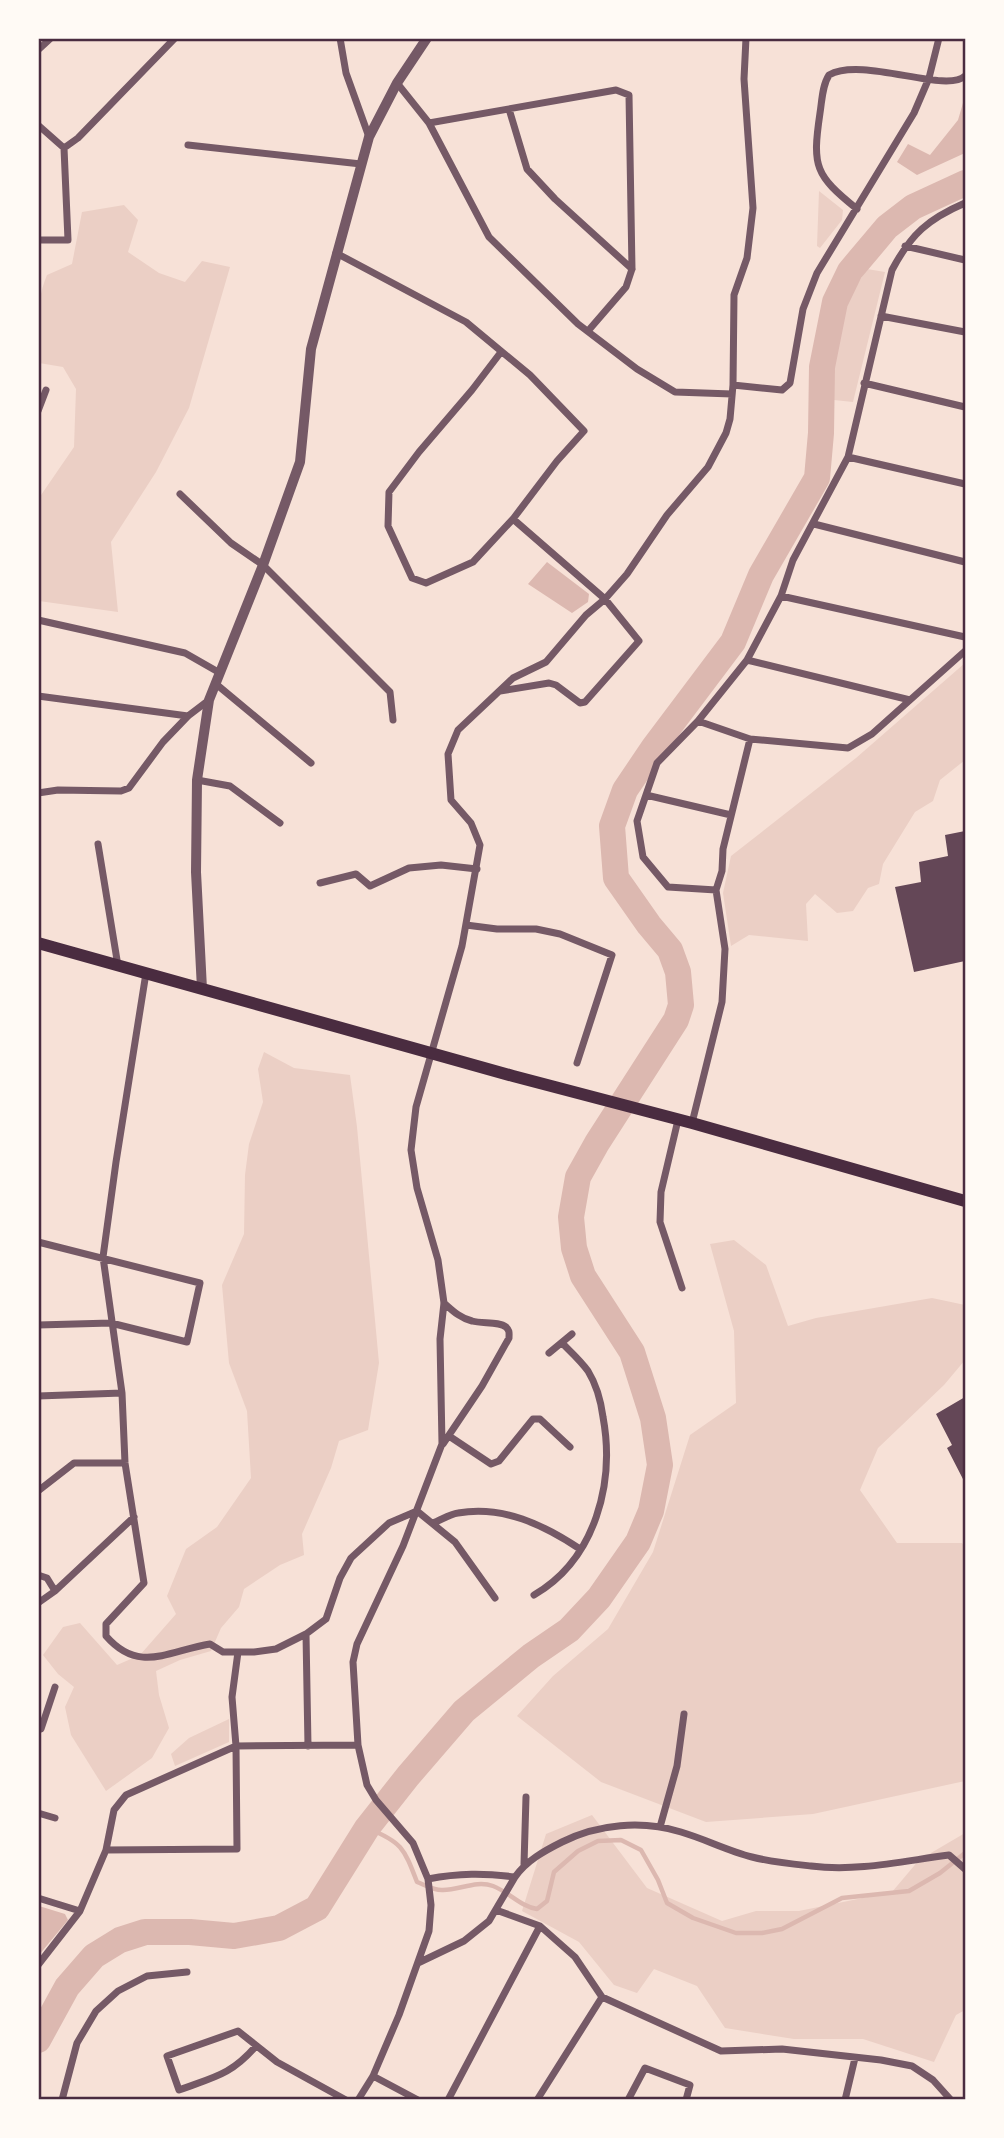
<svg xmlns="http://www.w3.org/2000/svg" width="1004" height="2138" font-family="'PT Sans Narrow',sans-serif">
	<rect width="100%" height="100%" fill="#f7e1d7"/>
	<path fill="#ebcfc5" d="M819 191 843 210 842 220 820 248 817 246Z
		M124 205 138 220 128 252 159 273 185 282 202 261 230 267 189 408 156 472 111 542 118 612 39 601V498L74 447 76 389 63 367 39 363C38 333 35 303 47 275L72 264 82 212Z
		M867 269 885 272 853 402 834 400C833 393 831 385 830 378 827 345 849 295 867 269Z
		M965 663V760L940 780 933 801 915 812 883 864 879 884 868 888 853 911 837 913 815 894 806 904 808 941 749 935 731 946 723 893 731 856 856 758Z
		M264 1052 294 1068 350 1075 357 1127 379 1363 368 1430 339 1441 331 1468 302 1534 304 1555 280 1565 244 1589 239 1607 221 1628 211 1651 180 1660 156 1671 159 1695 169 1728 152 1758 106 1791 71 1735 65 1707 74 1687 58 1674 43 1655 63 1627 80 1623 117 1665 140 1655 176 1614 167 1596 186 1549 217 1527 251 1478 247 1411 229 1363 222 1285 244 1234 245 1175 249 1144 263 1102 258 1069Z
		M734 1240 766 1265 788 1326 816 1318 932 1298 965 1305V1360L944 1385 878 1448 860 1490 897 1543H962L965 1547V1781L813 1814 706 1822 601 1782 517 1716 553 1676 608 1629 653 1552 690 1435 736 1403 734 1331 710 1244Z
		M229 1719V1742L175 1766 171 1754 189 1738Z
		M592 1815 647 1888 722 1921 756 1911H799L892 1892 919 1860 965 1833V2010L956 2015 934 2062 863 2039H794L725 2028 697 1986 654 1969 637 1993 614 1985 579 1942 522 1911 546 1834Z"/>
	<path fill="#dcb8b0" d="M965 96V153L917 175 897 162 908 144 930 155 958 120Z
		M547 562 589 594 588 602 572 613 528 584Z
		M39 1906 65 1914 68 1920 39 1955Z"/>
	<g fill="none" stroke-linecap="round" stroke-linejoin="round">
		<path stroke="#dcb8b0" stroke-width="4.5" d="M367 1828C402 1842 404 1848 417 1882 425 1885 435 1891 443 1890 460 1890 476 1880 493 1886 509 1892 521 1907 537 1909L547 1901 554 1872 578 1851 598 1841 621 1840 641 1850 658 1880 667 1903 693 1918 736 1933H762L782 1929 842 1898 909 1891 940 1873 965 1853"/>
		<path stroke="#dcb8b0" stroke-width="26" d="M38 2040 67 1987 94 1956 120 1940 145 1932H190L234 1936 279 1928 317 1908 367 1828 408 1776 464 1711 531 1656 569 1630 599 1598 638 1542 651 1511 660 1465 653 1418 632 1352 583 1276 574 1248 571 1217 578 1177 597 1143 676 1020 681 1005 678 972 670 950 649 925 616 878 612 826 625 790 654 747 733 642 761 575 817 478 821 433 822 367 835 302 850 271 887 227 913 207 965 183"/>
	</g>
	<path fill="#644757" d="M965 831V961L914 972 895 887 921 882 919 862 948 856 945 835Z
		M965 1397V1483L947 1448 952 1445 936 1414Z"/>
	<g fill="none" stroke-linecap="round" stroke-linejoin="round">
		<path stroke="#755966" stroke-width="7" d="M340 38 346 73 369 137
			M38 50 51 38
			M397 83 429 123 489 237 578 324 637 369 675 392 732 394
			M509 109 527 169 555 199 632 269
			M429 123 616 90 629 95 632 269 626 287 588 331
			M38 125 64 148 78 138 175 38
			M188 145 361 164
			M965 203C928 219 911 234 892 270L848 457 793 560 781 596 965 637
			M857 209C815 175 812 167 820 113 822 101 822 86 829 75 862 56 946 94 965 76
			M38 240H68L64 148
			M905 246 965 260
			M336 253 466 322 530 375 584 431 557 461 513 519 473 562 426 583 412 578 388 526 389 492 419 452 472 390 501 352
			M881 316 965 332
			M864 383 965 407
			M733 385 782 390 790 383 803 309 817 273 914 113 929 78 939 38
			M38 411 46 390
			M848 457 965 484
			M180 494 231 543 263 565 390 692 393 720
			M814 524 965 562
			M781 596 747 660 910 700 965 651
			M38 620 185 653 220 673
			M747 660 698 721 750 739 848 748 872 734 910 700
			M216 684 311 763
			M500 691 549 683 556 685 580 703 585 702 639 641 605 599 513 519
			M38 696 188 716
			M698 721 657 763 637 821 643 857 668 887 716 890
			M197 780 230 786 280 823
			M38 793 58 790 121 791 129 788 163 742 188 716 209 700
			M646 795 731 815
			M98 844 118 966
			M320 883 356 874 370 886 409 868 441 865 477 869
			M466 925 497 929H536L560 934 612 955 577 1063
			M146 973 116 1162 103 1257 122 1393 125 1463 144 1583 106 1624V1636C139 1674 168 1651 210 1644L223 1652H254L276 1649 306 1634 326 1619 340 1578 351 1558 389 1523 417 1511 455 1542 495 1598
			M678 1120 661 1192 660 1222 682 1288
			M692 1123 722 1002 725 949 716 890 722 871 723 849 750 739
			M38 1242 200 1283 187 1342 111 1323 38 1325
			M549 1353 572 1334
			M38 1396 122 1393
			M449 1436 491 1464 499 1461 533 1419H540L570 1447
			M443 1444 482 1386 509 1338C509 1333 510 1331 506 1327 499 1321 482 1324 472 1321 460 1318 453 1311 444 1303
			M38 1491 74 1463H125
			M433 1523C441 1520 450 1514 458 1513 503 1505 544 1525 580 1549
			M38 1575 47 1578 55 1591 134 1517
			M534 1595C596 1559 615 1482 603 1417 601 1402 596 1384 588 1371 581 1361 571 1352 562 1343
			M38 1603 55 1591
			M306 1634 308 1746
			M41 1729 55 1687
			M38 1813 55 1818
			M660 1827 677 1766 684 1714
			M106 1850 114 1810 126 1795 236 1746 358 1745
			M524 1864 526 1797
			M428 1879C459 1873 484 1873 515 1877 526 1861 544 1851 562 1842 598 1824 642 1820 681 1832 705 1839 728 1851 752 1857 771 1862 792 1864 811 1866 857 1872 903 1861 949 1855L965 1869
			M38 1898 80 1911 38 1965
			M496 1910 540 1926 575 1957 602 1997 721 2051 782 2049 881 2060 912 2066 933 2080 951 2100
			M80 1911 106 1850 237 1849 236 1746 232 1697 238 1652
			M418 1963 464 1941 489 1921 515 1877
			M256 2046C231 2075 214 2077 179 2090L167 2056 238 2031 277 2062 346 2100
			M373 2076 418 2100
			M62 2100 77 2043 96 2011 118 1991 147 1976 187 1972
			M358 2100 373 2076 399 2015 429 1931 431 1905 428 1879 413 1843 376 1800 367 1785 358 1745 353 1662 357 1644 403 1546 442 1444 440 1339 444 1303 438 1260 417 1188 411 1150 416 1107 462 946 480 845 471 823 451 800 448 754 458 730 513 678 546 662 586 615 605 599 627 574 667 515 708 467 726 433 730 419 733 385 734 295 747 258 753 208 744 79 746 38
			M448 2100 540 1926
			M537 2100 602 1997
			M628 2100 645 2068 690 2085 686 2100
			M845 2100 855 2058"/>
		<path stroke="#755966" stroke-width="10" d="M202 989 196 872 197 780 209 700 263 565 300 462 311 349 369 137 397 83 427 38"/>
		<path stroke="#4a2c40" stroke-width="12" d="M38 943 513 1076 692 1123 965 1201"/>
	</g>
	<rect width="1004" height="2138" fill="none" stroke="#fffaf5" stroke-width="80"/>
	<rect x="40" y="40" width="924" height="2058" fill="none" stroke="#4a2c40" stroke-width="2.5"/>
</svg>
